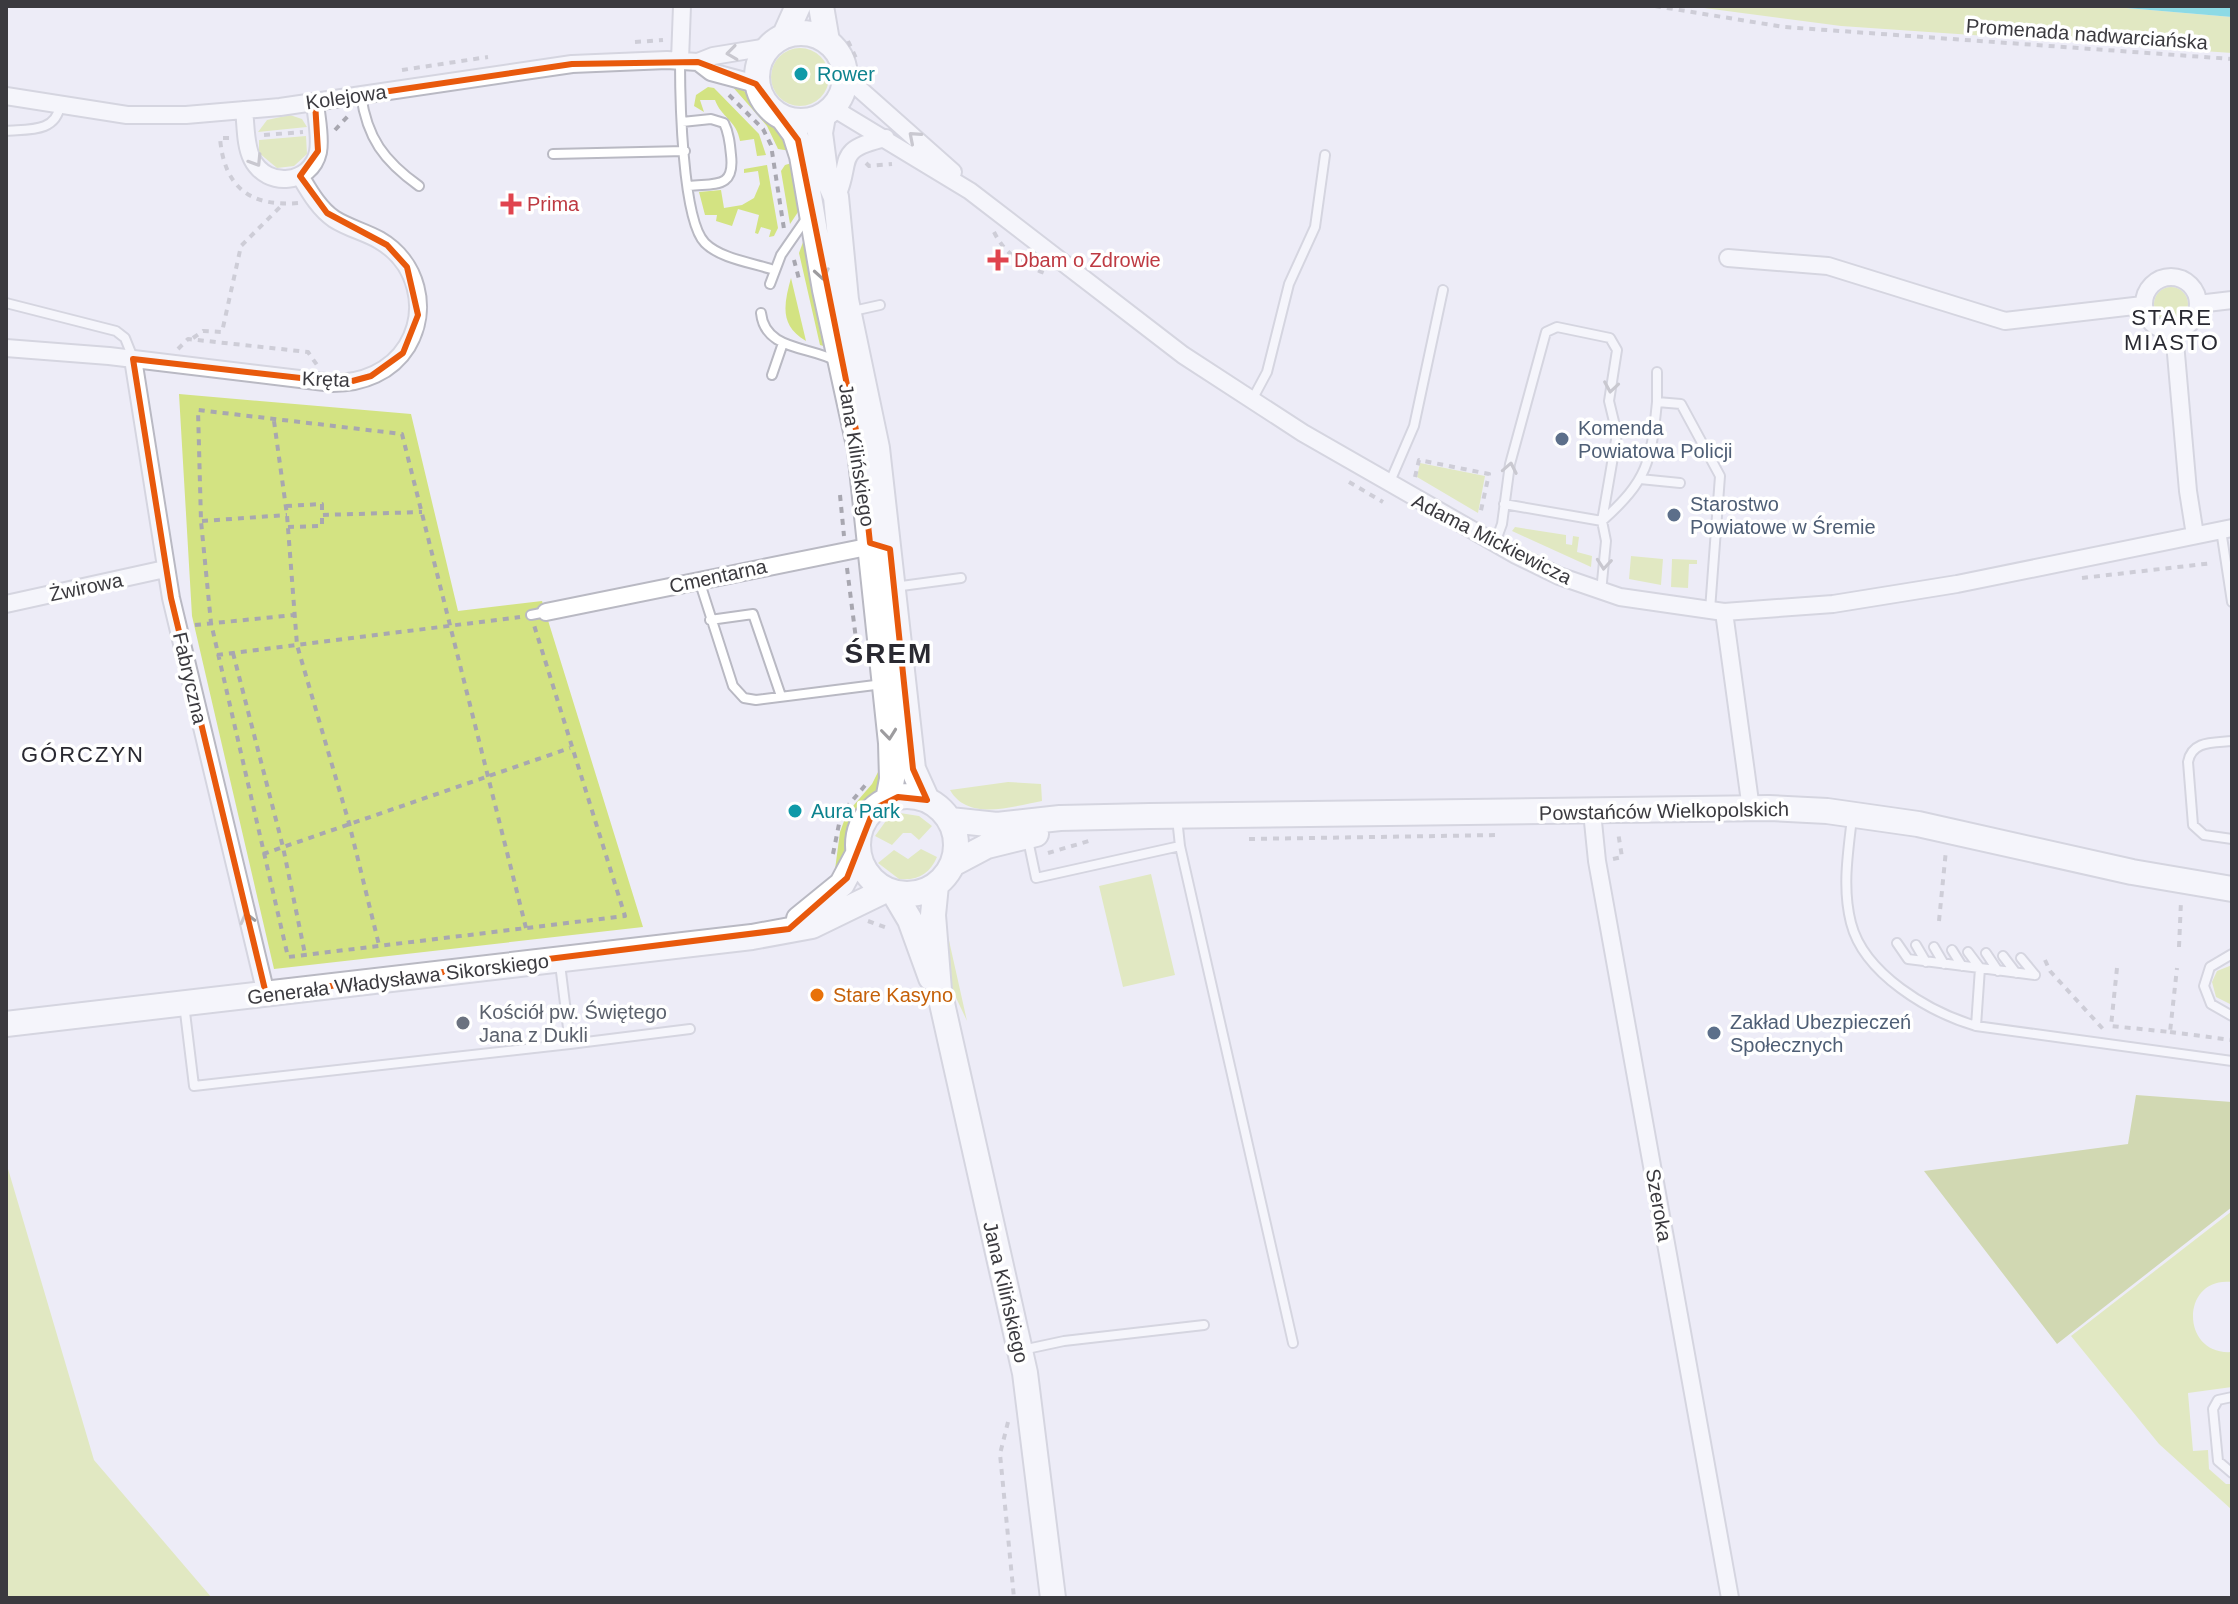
<svg xmlns="http://www.w3.org/2000/svg" width="2238" height="1604" font-family="Helvetica,sans-serif">
	<rect width="100%" height="100%" fill="#edecf7"/>
	<path fill="#d3e382" d="M1689 6H2103L2232 17V53L1841 26Z
		M771 77a29 29 0 1 1 58 0a29 29 0 1 1-58 0Z
		M731 85H737C753 97 781 134 791 151L778 149 767 126Z
		M708 87 714 88 759 134 766 155 757 156 754 139 740 141C737 121 721 117 715 100H700L704 112 694 106 696 95Z
		M290 115 302 119 307 127 258 132 267 120Z
		M306 136 307 154 294 166 277 168 259 153V140Z
		M795 162 800 209 790 224 781 171 785 165Z
		M767 165 778 228 774 236 769 237 771 230 761 227 758 234 755 233 759 215 738 209 732 226 716 221 717 215H705L699 192 721 190 724 208 742 205 754 198 760 184 758 171 744 173V169Z
		M806 234 831 348 820 345 799 253Z
		M791 278 806 341C779 325 784 304 791 278Z
		M2154 304a17 17 0 1 1 34 0a17 17 0 1 1-34 0Z
		M179 394 411 414 458 611 542 601 643 927 274 969 192 616Z
		M1420 463 1485 476 1478 513 1417 477Z
		M1515 527 1566 535V544L1572 545 1573 536 1579 537 1577 552 1592 556 1591 567 1512 531Z
		M1631 556 1663 559 1661 585 1629 579Z
		M1672 559 1697 560V564H1689L1688 588 1671 587Z
		M879 770H885L876 793 852 821 846 852 834 877 840 832 847 813 872 784Z
		M1008 782 1041 784 1042 801C1013 806 968 822 950 790Z
		M900 813 919 816 932 826 919 840 911 833H903L892 845 875 836 888 818Z
		M921 849 937 857C930 874 917 881 899 879L878 863 894 850 908 859Z
		M1151 874 1175 975 1123 987 1099 886Z
		M941 930 948 936 967 1021 951 987Z
		M2232 965V1005L2216 997 2212 982 2217 971Z
		M6 1162 94 1460 212 1598H6Z
		M2232 1211V1282C2180 1276 2180 1356 2232 1352V1387L2188 1393 2193 1451 2208 1450 2209 1469 2226 1484H2232V1510L2159 1444 2071 1336Z"/>
	<path fill="#afbf5d" d="M2136 1095 2232 1102V1207L2057 1344 1924 1171 2128 1144Z"/>
	<path fill="#18c4cf" d="M2103 6H2232V17Z"/>
	<g fill="none" stroke-linecap="round" stroke-linejoin="round">
		<defs>
			<path id="lane" d="M680 61C680 97 682 220 705 243 721 259 754 263 774 270
				M361 95C367 138 384 161 419 186
				M682 122 711 119 724 123C729 133 730 144 731 155 735 189 715 183 689 186
				M6 131C28 129 56 133 60 105
				M553 154 685 151
				M770 284 781 255 808 216
				M6 303 116 331 125 338 133 358
				M853 311 880 305
				M761 313C765 351 810 346 836 361
				M1657 372V402
				M772 375 783 343
				M1252 400 1267 372 1289 284 1315 227 1325 155
				M1640 479 1680 483
				M1389 484 1414 426 1443 290
				M1504 504 1602 521C1648 480 1651 462 1657 402L1681 404 1720 476 1710 610
				M2221 530 2232 602
				M1495 543 1502 524 1510 464 1546 332 1557 327 1610 338 1617 350 1609 401 1617 434 1602 521 1606 541 1601 592
				M699 580 733 686 744 698 756 700 883 684
				M894 587 961 578
				M531 615 546 612
				M710 620 753 614 781 696
				M2232 741C2214 743 2192 740 2188 762L2193 825 2204 835 2232 839
				M1852 818C1848 853 1842 888 1851 923 1864 974 1929 1012 1976 1026L2232 1061
				M1028 840 1036 878 1180 846 1177 818
				M1180 846 1293 1343
				M1897 943 1908 959 1980 968 1976 1026
				M1916 945 1926 962
				M1934 947 1944 964
				M1952 950 1962 966
				M1968 952 1980 968 2035 975
				M1986 953 1998 971
				M2232 954 2210 967 2204 986 2211 1004 2232 1016
				M2003 956 2016 973
				M2021 958 2035 975
				M184 1004 194 1086 570 1044 560 964
				M570 1044 690 1029
				M1022 1350 1064 1341 1204 1325
				M2232 1397 2218 1400 2213 1409 2218 1461 2232 1473"/>
			<path id="street" d="M680 60 682 6
				M698 62 713 56 768 47
				M845 73 855 85 953 172
				M6 96 127 115H186L280 107 572 64 667 60 698 62 711 72 756 84
				M833 108 970 191 1183 355 1303 433 1516 555 1559 576 1620 597 1724 612 1833 604 1957 584 2232 528
				M244 110C246 126 245 145 252 159 267 189 311 184 318 152 321 136 316 117 315 102
				M837 196C853 160 833 150 886 138
				M1728 258 1828 266 2005 321 2143 305
				M2144 304a27 27 0 1 1 54 0a27 27 0 1 1-54 0Z
				M2198 304 2232 300
				M2174 331 2188 491 2195 535
				M6 348 109 356 333 383C362 383 391 372 407 346 429 309 417 262 379 240 365 232 348 228 334 219 319 209 309 191 300 176
				M133 359 171 598 266 994
				M6 604 165 569
				M546 612 877 545
				M1724 612 1751 809
				M1592 812 1597 861 1730 1598"/>
			<path id="secondary" d="M821 6 827 41
				M757 77a44 44 0 1 1 88 0a44 44 0 1 1-88 0Z
				M785 35 798 6
				M823 116 820 133 825 171 836 197 846 300 877 448 913 769 927 800
				M784 119 795 134 802 156 825 290 860 450 891 743 892 779 888 800
				M858 845a49 49 0 1 1 98 0a49 49 0 1 1-98 0Z
				M950 820 997 825 1060 818 1150 816 1769 808 1827 811 1918 824 2132 872 2232 889
				M953 864 987 846 1036 834
				M936 885 933 915 939 990 1025 1373 1053 1598
				M894 893 910 920 931 978
				M799 919 842 884 858 854
				M6 1024 752 937 812 926 886 890"/>
		</defs>
		<use href="#lane" stroke="#b9b9c3" stroke-width="12"/>
		<use href="#street" stroke="#b9b9c3" stroke-width="20"/>
		<use href="#secondary" stroke="#b9b9c3" stroke-width="28"/>
		<path stroke="#a8a7b0" stroke-width="4" stroke-dasharray="6 6" stroke-linecap="butt" d="M1655 6 1784 27 2232 59
			M848 41 856 58
			M635 42 663 40
			M402 70 488 57
			M729 95 763 129 771 145 784 229
			M335 130 348 116
			M264 135 303 132
			M229 138H220C224 187 250 207 298 203
			M866 163 869 166 892 164
			M994 232C1006 256 1024 265 1047 274
			M794 260 799 279
			M193 338 203 331 222 332 241 246 280 207
			M178 349 188 339 308 352 317 365
			M274 421 287 515 297 645 349 823 379 945
			M1415 477 1419 460 1489 474 1480 515
			M1349 482 1383 502
			M840 495 844 536
			M286 506 322 504V515L422 512
			M202 521 287 515
			M288 527 322 526V515
			M847 568 858 655
			M2082 578 2213 563
			M195 625 294 615
			M233 653 283 847 305 954
			M217 655 520 617
			M1249 839 1500 835
			M1048 853 1089 841
			M263 854 570 748
			M833 854 841 814 868 782
			M1613 859 1622 857 1618 832
			M868 921 890 929
			M1939 921 1946 850
			M526 928 402 434 198 410 201 521 211 623 288 957 625 916 534 625
			M2179 947 2181 901
			M2045 960 2050 971 2103 1029
			M2117 968 2111 1026 2170 1032 2177 968
			M2170 1032 2232 1040
			M1008 1422 1000 1454 1014 1598"/>
		<use href="#lane" stroke="#fff" stroke-width="8"/>
		<use href="#street" stroke="#fff" stroke-width="16"/>
		<use href="#secondary" stroke="#fff" stroke-width="24"/>
	</g>
	<defs><path id="oneway-chevron" d="M-2-3.5L2.5 0L-2 3.5" fill="none" stroke-width="1.6" stroke-linecap="round" stroke-linejoin="round" transform="scale(2)"/></defs>
	<g stroke="#9d9c9f">
		<use href="#oneway-chevron" transform="translate(732 53) rotate(172)"/>
		<use href="#oneway-chevron" transform="translate(914 137) rotate(-139)"/>
		<use href="#oneway-chevron" transform="translate(256 161) rotate(58)"/>
		<use href="#oneway-chevron" transform="translate(822 274) rotate(80)"/>
		<use href="#oneway-chevron" transform="translate(1611 387) rotate(99)"/>
		<use href="#oneway-chevron" transform="translate(1510 468) rotate(-79)"/>
		<use href="#oneway-chevron" transform="translate(1604 564) rotate(95)"/>
		<use href="#oneway-chevron" transform="translate(889 734) rotate(84)"/>
		<use href="#oneway-chevron" transform="translate(247 918) rotate(-104)"/>
	</g>
	<path d="M0 0H2238V1604H0ZM698 62 756 84 798 140 860 450 870 543 890 549 913 769 927 800 898 797 874 809 847 878 789 929 266 994 171 598 133 359 345 383 371 376 403 353 418 315 407 267 387 245 327 213 300 176 318 151 315 102 572 64Z" fill="#edecf7" fill-opacity=".55" fill-rule="evenodd"/>
	<path fill="none" stroke="#e8590c" stroke-width="6" stroke-linejoin="round" d="M698 62 756 84 798 140 860 450 870 543 890 549 913 769 927 800 898 797 874 809 847 878 789 929 266 994 171 598 133 359 345 383 371 376 403 353 418 315 407 267 387 245 327 213 300 176 318 151 315 102 572 64Z"/>
	<g fill="#0f9aa8" stroke="#fff" stroke-width="3">
		<circle cx="801" cy="74" r="8"/>
		<circle cx="795" cy="811" r="8"/>
	</g>
	<g fill="#e0444e" stroke="#fff" stroke-width="3">
		<path d="M507 192h8v8h8v8h-8v8h-8v-8h-8v-8h8z"/>
		<path d="M994 248h8v8h8v8h-8v8h-8v-8h-8v-8h8z"/>
	</g>
	<g fill="#5c6f8a" stroke="#fff" stroke-width="3">
		<circle cx="1562" cy="439" r="8"/>
		<circle cx="1674" cy="515" r="8"/>
		<circle cx="1714" cy="1033" r="8"/>
	</g>
	<circle fill="#e8710a" stroke="#fff" stroke-width="3" cx="817" cy="995" r="8"/>
	<circle fill="#6b7280" stroke="#fff" stroke-width="3" cx="463" cy="1023" r="8"/>
	<g text-anchor="middle" stroke-width="7" stroke-linejoin="round" paint-order="stroke">
		<g font-size="20" fill="#3b3a3f" stroke="#fff">
			<text transform="translate(2087 34) rotate(4)" y="7">Promenada nadwarciańska</text>
			<text transform="translate(346 97) rotate(-8)" y="7">Kolejowa</text>
			<text transform="translate(326 379) rotate(2)" y="7">Kręta</text>
			<text transform="translate(857 455) rotate(81)" y="7">Jana Kilińskiego</text>
			<text transform="translate(1492 539) rotate(27)" y="7">Adama Mickiewicza</text>
			<text transform="translate(718 576) rotate(-12)" y="7">Cmentarna</text>
			<text transform="translate(86 587) rotate(-12)" y="7">Żwirowa</text>
			<text transform="translate(190 678) rotate(77)" y="7">Fabryczna</text>
			<text transform="translate(1664 811) rotate(-1)" y="7">Powstańców Wielkopolskich</text>
			<text transform="translate(398 979) rotate(-7)" y="7">Generała Władysława Sikorskiego</text>
			<text transform="translate(1659 1205) rotate(80)" y="7">Szeroka</text>
			<text transform="translate(1006 1292) rotate(77)" y="7">Jana Kilińskiego</text>
		</g>
		<g font-size="20" fill="#0d838f" stroke="#fff" text-anchor="start">
			<text x="817" y="81">Rower</text>
			<text x="811" y="818">Aura Park</text>
		</g>
		<g font-size="20" fill="#be3a42" stroke="#fff" text-anchor="start">
			<text x="527" y="211">Prima</text>
			<text x="1014" y="267">Dbam o Zdrowie</text>
		</g>
		<g font-size="20" fill="#4e5e75" stroke="#fff" text-anchor="start">
			<text x="1578" y="435">Komenda<tspan x="1578" dy="23">Powiatowa Policji</tspan></text>
			<text x="1690" y="511">Starostwo<tspan x="1690" dy="23">Powiatowe w Śremie</tspan></text>
			<text x="1730" y="1029">Zakład Ubezpieczeń<tspan x="1730" dy="23">Społecznych</tspan></text>
		</g>
		<g font-size="20" fill="#c56008" stroke="#fff" text-anchor="start">
			<text x="833" y="1002">Stare Kasyno</text>
		</g>
		<g font-size="20" fill="#5b616d" stroke="#fff" text-anchor="start">
			<text x="479" y="1019">Kościół pw. Świętego<tspan x="479" dy="23">Jana z Dukli</tspan></text>
		</g>
		<g font-size="22" letter-spacing="2" fill="#292931" stroke="#fff">
			<text x="2172" y="325">STARE<tspan x="2172" dy="25">MIASTO</tspan></text>
			<text x="83" y="762">GÓRCZYN</text>
		</g>
		<g font-size="28" font-weight="bold" letter-spacing="2" fill="#292931" stroke="#fff">
			<text x="889" y="663">ŚREM</text>
		</g>
	</g>
	<rect width="2238" height="1604" fill="none" stroke="#3b3a3f" stroke-width="16"/>
</svg>
